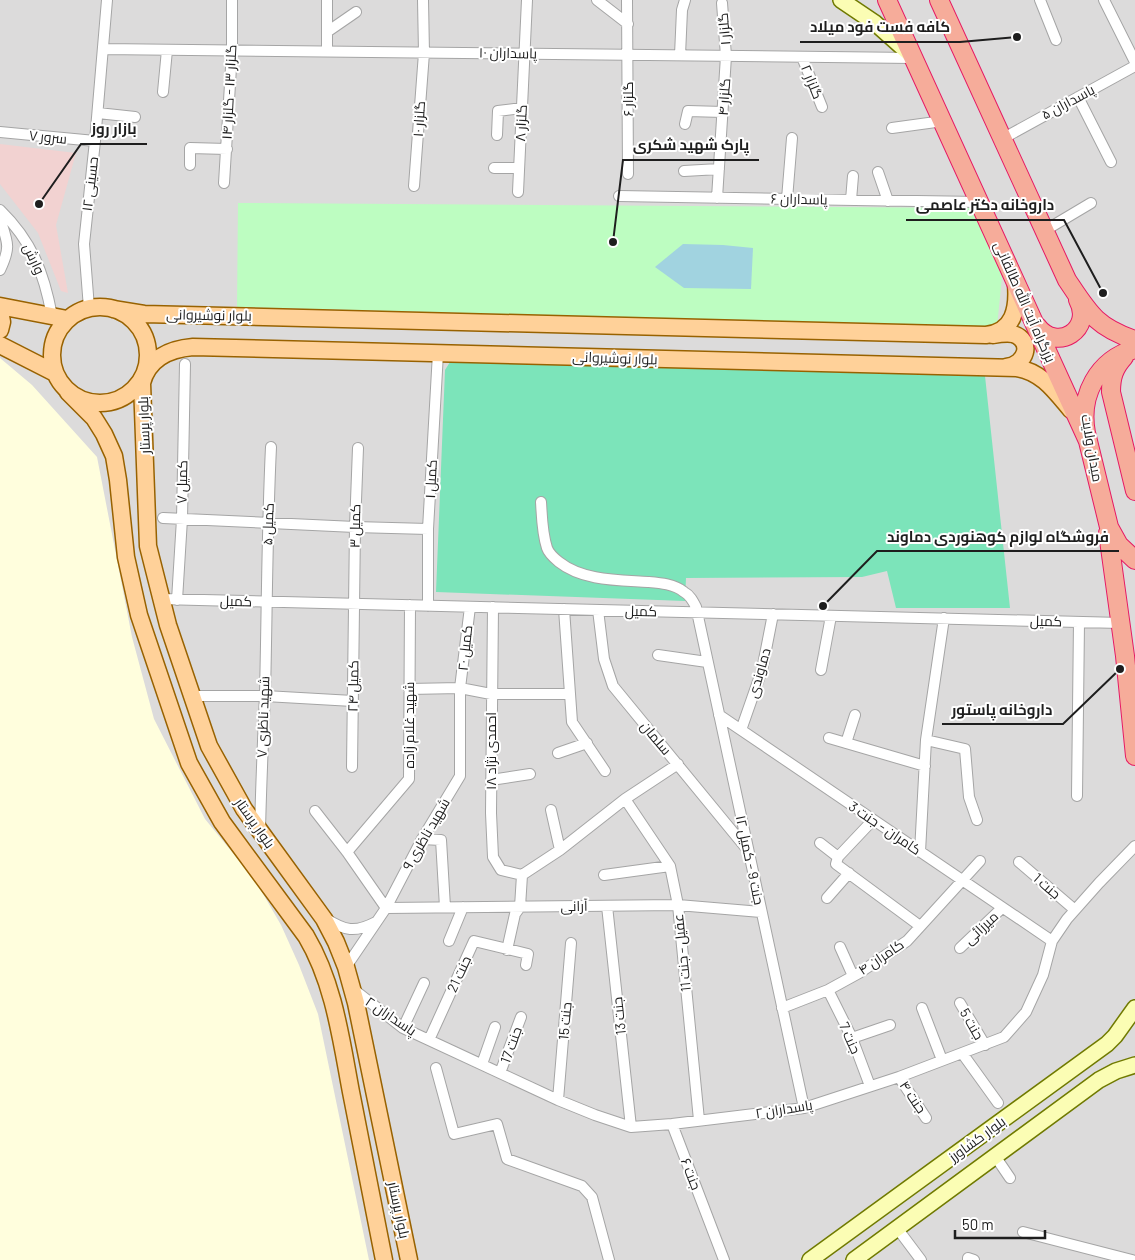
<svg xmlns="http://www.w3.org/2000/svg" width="1135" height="1260" font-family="Barlow,Cairo,sans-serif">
	<rect width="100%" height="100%" fill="#f0ebe3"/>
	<path fill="#dcdbdb" d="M0 0H1135V1260H0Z"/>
	<path fill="#f2d2d1" d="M0 144 76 153 56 225 68 293 61 291 38 233 0 184Z"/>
	<path fill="#fffedd" d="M0 358 32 385 97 457 132 637 154 719 205 819 255 880 281 925 299 965 318 1014 369 1260H0Z"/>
	<path fill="#bdfdc1" d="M238 203 973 208 1002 277 997 327 237 307Z"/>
	<path fill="#7ce4ba" d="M450 362 985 376 1010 608H896L887 571 862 577 686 578 685 601 436 592 445 370Z"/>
	<path fill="#a1d3e0" d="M683 244 723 245 753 248 751 289 684 288 655 267Z"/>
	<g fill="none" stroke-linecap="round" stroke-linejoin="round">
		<defs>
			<path id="minor" d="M597 0 628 24
				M627 0 628 174
				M1040 0 1056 40
				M1104 0 1135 62
				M327 32 356 12
				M103 49 913 58
				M327 51V0
				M680 55 682 10 685 0
				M802 57 822 107
				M163 92 167 50
				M1078 97 1111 162
				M98 113 135 117
				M685 124 688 111 723 112
				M892 128 943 121
				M0 132 95 141
				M497 135 498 111 522 108
				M1002 139 1135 66
				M190 165V148L227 149
				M494 168H519
				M684 171 719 169
				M878 172 888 201
				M224 183 232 51V0
				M414 186 424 53 423 0
				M518 192 527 0
				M619 196 979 202
				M717 198 726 56 722 3
				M787 199 792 138
				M851 200 853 176
				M0 210C32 241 44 273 52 316
				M0 219C8 243 11 247 0 270
				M1044 231 1091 203
				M89 308 84 244 95 141 107 0
				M541 502C542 517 542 533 547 548 549 554 554 558 559 562 583 581 619 580 648 582 660 583 674 584 684 592 690 595 693 601 696 607L804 1108
				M163 518 355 527 428 529
				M161 599 1121 623
				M177 600 182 519 185 364
				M428 606V529L438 353
				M493 607 491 813 493 857 501 870 522 875
				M564 609 572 722 605 771
				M598 610 604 659 613 686 746 848
				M658 655 707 662
				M821 670 831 616
				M409 689 460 688 491 694H570
				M191 696H265L353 701
				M719 715 1052 941
				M741 730 762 670 773 614
				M829 738 925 766
				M926 740 965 749 969 797 977 820
				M846 743 855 715
				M558 753 587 743
				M352 767 355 527 358 448
				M491 780 530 774
				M1077 796 1079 622
				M625 799 670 866 678 905 699 1120
				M551 810 560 850
				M315 811 347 852 386 908 678 905 761 912
				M873 820 838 857 836 864 920 926
				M260 831C261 785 263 740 265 694 267 611 267 529 271 447
				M422 839 441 840 445 907
				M820 843 838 857
				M347 852 409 779 410 605
				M920 852 926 740 944 618
				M1019 862 1075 910
				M522 875 560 850 625 799 678 764
				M604 875 670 866
				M827 898 849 873
				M607 906 631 1127
				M325 918C345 931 355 933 376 922
				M449 941 463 907
				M840 947 853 976
				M960 948 1002 908
				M507 950 515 914 520 907 522 875
				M346 967 386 908 422 839 460 776V688L470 607
				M353 989 403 1028 558 1100 595 1115 631 1127 672 1124 804 1108 899 1077 1004 1037 1026 1012 1043 975 1052 941 1067 919 1099 883 1135 846
				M828 990 852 1038 870 1086
				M960 1003 985 1045
				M782 1008 828 990 859 973 907 941 980 861
				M922 1008 942 1060
				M403 1028 424 983
				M852 1038 890 1025
				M429 1040 474 941 528 954 526 965
				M962 1053 998 1103
				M482 1064 495 1027
				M436 1068 454 1134 497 1124 507 1159 582 1186 592 1197 609 1260
				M500 1073 521 1017
				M899 1077 926 1118
				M558 1100 571 943
				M672 1124 724 1260
				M995 1156 1010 1178
				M897 1228 921 1260
				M1023 1232 1132 1260
				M968 1260V1258L974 1260"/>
			<path id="secondary" d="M841 0 875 23 912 56
				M810 1260 1107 1044 1115 1036 1135 1008
				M854 1260 1099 1080 1116 1071 1135 1065"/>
			<path id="primary" d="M0 306 67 319
				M52 355a48 48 0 1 1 96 0a48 48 0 1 1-96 0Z
				M113 309 144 314 986 335C1014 332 1018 308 1016 284
				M0 311 2 322 0 330
				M993 335C999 334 1007 333 1013 334 1034 341 1026 365 1006 367
				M0 345 55 373
				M68 392 94 418 104 434 114 456 118 480 126 557 139 615 189 763 222 822 306 936C334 983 341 1039 351 1092 362 1148 373 1204 384 1260
				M409 1260 356 1003 346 967 336 942 324 919 244 809 209 746 168 625 148 546 142 383C148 359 169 349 193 347L1017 368C1042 372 1055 391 1071 410"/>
			<path id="trunk" d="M887 0 1088 441
				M939 0 1067 280C1089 313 1096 327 1135 340
				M1037 326C1057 353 1094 329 1078 300
				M1135 349C1097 360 1079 396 1086 433L1109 527 1119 545 1135 560
				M1124 357C1114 368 1111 377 1111 392L1135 491
				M1108 533 1125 656 1135 756"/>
		</defs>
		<use href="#minor" stroke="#a5a5a5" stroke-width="12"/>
		<use href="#secondary" stroke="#707a00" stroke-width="18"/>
		<use href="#primary" stroke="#986200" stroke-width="19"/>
		<use href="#trunk" stroke="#e61964" stroke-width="20"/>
		<use href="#minor" stroke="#fff" stroke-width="10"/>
		<use href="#secondary" stroke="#fbfdb4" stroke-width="15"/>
		<use href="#primary" stroke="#ffd199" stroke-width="16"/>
		<use href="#trunk" stroke="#f6ac9a" stroke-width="18"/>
	</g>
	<g text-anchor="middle" stroke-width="4" stroke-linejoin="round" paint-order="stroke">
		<g font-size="14" fill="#1e1e1e" stroke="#fff">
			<text transform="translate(724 29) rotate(-95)" y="5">گلزار ۱</text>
			<text transform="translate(508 53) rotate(1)" y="5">پاسداران ١٠</text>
			<text transform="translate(812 82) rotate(68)" y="5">گلزار ۲</text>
			<text transform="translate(229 92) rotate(-87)" y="5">گلزار ۱۳ - گلزار ۱۴</text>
			<text transform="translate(724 97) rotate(-86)" y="5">گلزار ۴</text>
			<text transform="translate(628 99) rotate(-90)" y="5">گلزار ۶</text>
			<text transform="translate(1068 102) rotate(-28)" y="5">پاسداران ۵</text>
			<text transform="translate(419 119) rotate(-86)" y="5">گلزار ۱۰</text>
			<text transform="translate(521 123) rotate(-87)" y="5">گلزار ۸</text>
			<text transform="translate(48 137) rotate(6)" y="5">سرور ۷</text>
			<text transform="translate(90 184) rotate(-83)" y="5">حسینی ۱۲</text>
			<text transform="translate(799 199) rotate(1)" y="5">پاسداران ۶</text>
			<text transform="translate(34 259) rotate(65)" y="5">وارش</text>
			<text transform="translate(1025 302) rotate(66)" y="5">بزرگراه آیت الله طالقانی</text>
			<text transform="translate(209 315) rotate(1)" y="5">بلوار نوشیروانی</text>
			<text transform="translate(615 358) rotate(2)" y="5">بلوار نوشیروانی</text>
			<text transform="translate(144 425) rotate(-92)" y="5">بلوار پرستار</text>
			<text transform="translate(1092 448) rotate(80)" y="5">میدان ولایت</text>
			<text transform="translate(431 479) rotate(-87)" y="5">کمیل ۱</text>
			<text transform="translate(182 482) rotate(-89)" y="5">کمیل ۷</text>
			<text transform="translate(268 524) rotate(-88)" y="5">کمیل ۵</text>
			<text transform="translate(355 526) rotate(-89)" y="5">کمیل ۳</text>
			<text transform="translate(236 601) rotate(1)" y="5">کمیل</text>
			<text transform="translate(641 611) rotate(1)" y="5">کمیل</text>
			<text transform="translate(1046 621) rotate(1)" y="5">کمیل</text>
			<text transform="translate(465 648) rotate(-84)" y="5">کمیل ۲۰</text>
			<text transform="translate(759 673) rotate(-74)" y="5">دماوندی</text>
			<text transform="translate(353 686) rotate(-89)" y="5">کمیل ۲۴</text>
			<text transform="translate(263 717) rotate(-88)" y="5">شهید ناظری ۷</text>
			<text transform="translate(409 725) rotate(-90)" y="5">شهید غلام زاده</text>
			<text transform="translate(656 738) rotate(50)" y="5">سلمان</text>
			<text transform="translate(491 751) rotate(-90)" y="5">احمدی نژاد ۱۸</text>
			<text transform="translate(255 823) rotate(55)" y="5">بلوار پرستار</text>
			<text transform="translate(885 828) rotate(34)" y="5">کامران - جنت 3</text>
			<text transform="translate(426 834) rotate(-60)" y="5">شهید ناظری ۹</text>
			<text transform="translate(750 860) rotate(78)" y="5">جنت 9 - کمیل ۱۲</text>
			<text transform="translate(1047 886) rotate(41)" y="5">جنت 1</text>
			<text transform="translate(574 906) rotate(-1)" y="5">آرانی</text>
			<text transform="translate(981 928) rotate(-43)" y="5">میرزائی</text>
			<text transform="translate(682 953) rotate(-96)" y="5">عقیل - جنت 11</text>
			<text transform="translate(881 957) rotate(-34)" y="5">کامران ۴</text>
			<text transform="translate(459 974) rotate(-65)" y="5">جنت 21</text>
			<text transform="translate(391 1016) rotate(34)" y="5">پاسداران ۲</text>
			<text transform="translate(619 1016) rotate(-96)" y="5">جنت 13</text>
			<text transform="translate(565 1021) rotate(-85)" y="5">جنت 15</text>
			<text transform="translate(972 1024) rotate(60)" y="5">جنت 5</text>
			<text transform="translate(850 1038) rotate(66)" y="5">جنت 7</text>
			<text transform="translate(511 1045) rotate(-70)" y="5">جنت 17</text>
			<text transform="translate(913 1097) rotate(56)" y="5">جنت ۴</text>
			<text transform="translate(784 1109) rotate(-9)" y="5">پاسداران ۲</text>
			<text transform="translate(977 1139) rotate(-36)" y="5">بلوار کشاورز</text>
			<text transform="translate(691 1174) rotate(69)" y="5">جنت ۶</text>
			<text transform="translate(399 1210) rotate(78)" y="5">بلوار پرستار</text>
		</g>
	</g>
	<path fill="none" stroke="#1e1e1e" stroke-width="2" d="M1017 37L960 42H800M39 204L81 144H147M613 242L623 160H759M1103 293L1064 220H906M823 606L877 551H1119M1120 669L1063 724H942"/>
	<g fill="#1e1e1e" stroke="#fff" stroke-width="2">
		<circle cx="1017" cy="37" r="5"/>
		<circle cx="39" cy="204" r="5"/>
		<circle cx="613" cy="242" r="5"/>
		<circle cx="1103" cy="293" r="5"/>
		<circle cx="823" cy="606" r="5"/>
		<circle cx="1120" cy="669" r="5"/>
	</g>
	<g font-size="15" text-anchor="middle" font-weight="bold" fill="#1e1e1e" stroke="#fff" stroke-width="4" stroke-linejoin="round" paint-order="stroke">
		<text x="880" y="32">کافه فست فود میلاد</text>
		<text x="114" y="134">بازار روز</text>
		<text x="691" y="150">پارک شهید شکری</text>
		<text x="985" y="210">داروخانه دکتر عاصمی</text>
		<text x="998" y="542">فروشگاه لوازم کوهنوردی دماوند</text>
		<text x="1002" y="715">داروخانه پاستور</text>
	</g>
	<path d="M955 1230v8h90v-8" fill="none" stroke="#1e1e1e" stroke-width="2.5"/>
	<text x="962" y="1230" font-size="15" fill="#1e1e1e" stroke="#ffffff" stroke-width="4" paint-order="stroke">50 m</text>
</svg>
